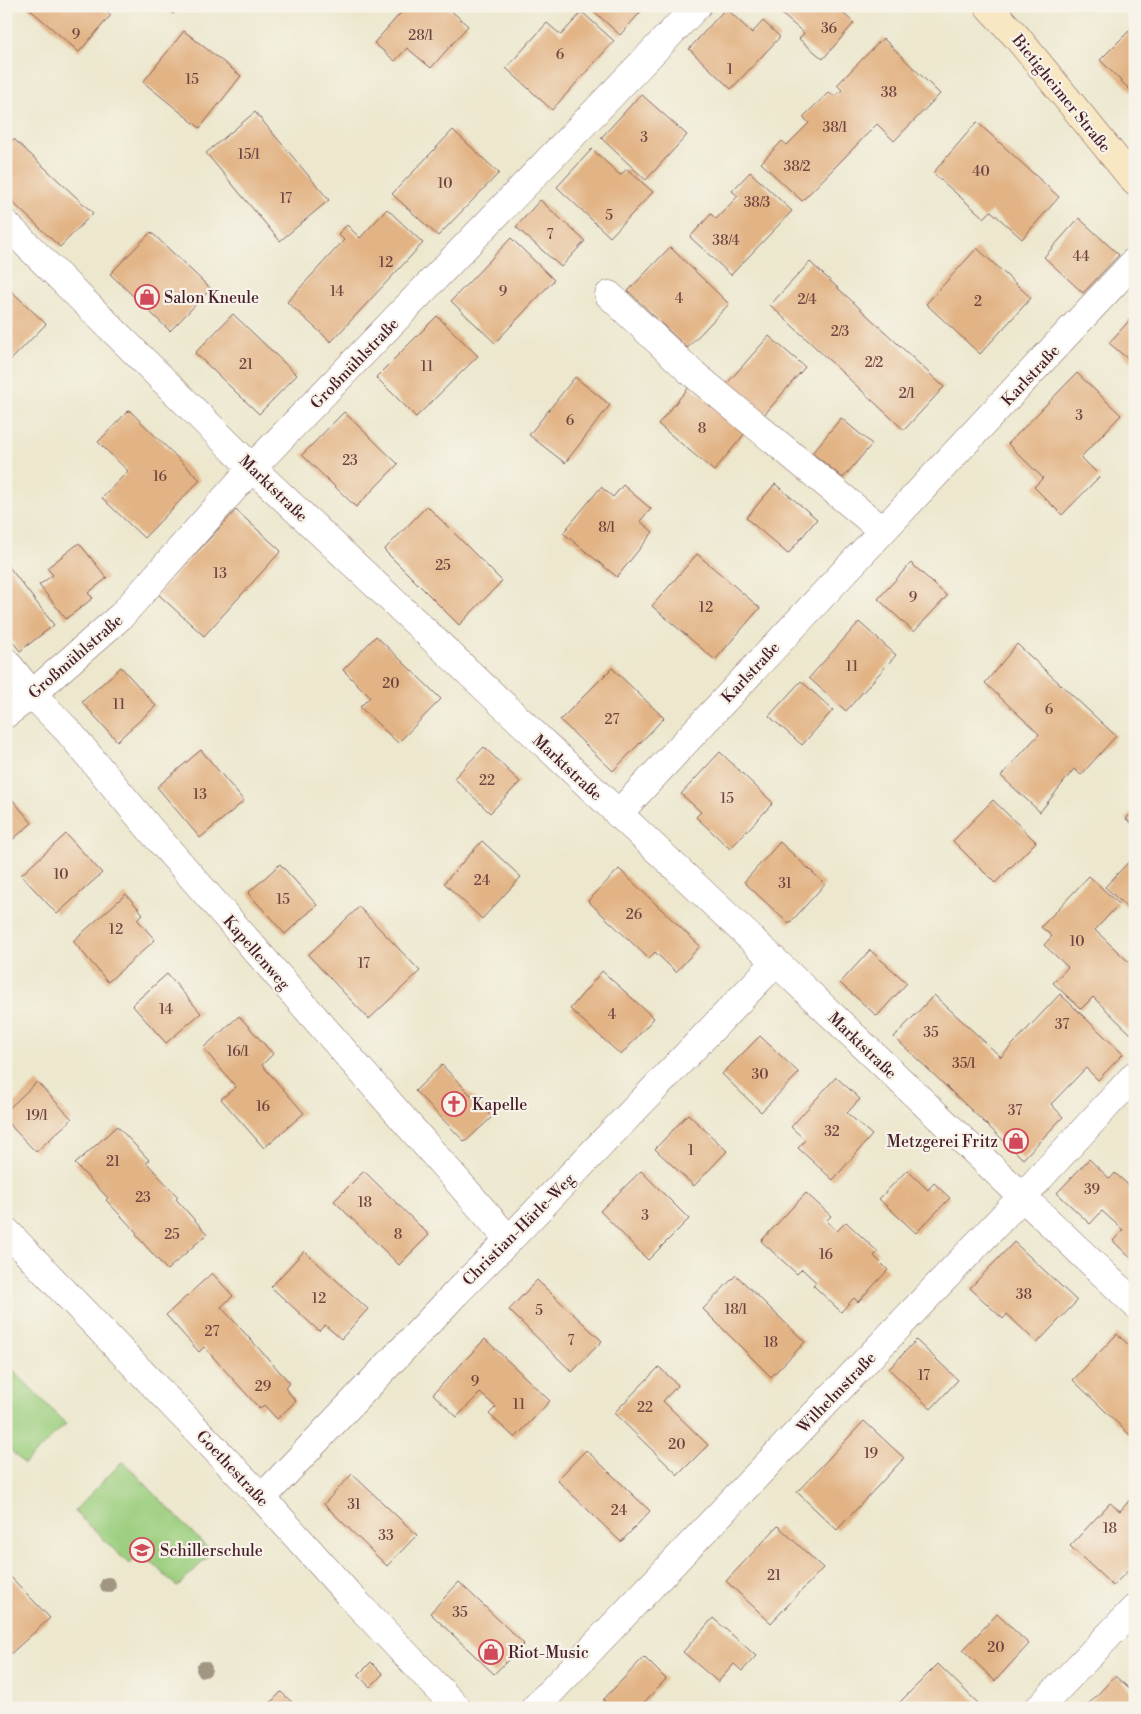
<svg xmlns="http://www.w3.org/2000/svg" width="1141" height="1714" font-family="'Libre Bodoni',serif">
	<rect width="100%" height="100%" fill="#f7f3e8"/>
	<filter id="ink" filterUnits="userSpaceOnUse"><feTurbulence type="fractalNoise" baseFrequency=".02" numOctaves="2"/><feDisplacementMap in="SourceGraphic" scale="10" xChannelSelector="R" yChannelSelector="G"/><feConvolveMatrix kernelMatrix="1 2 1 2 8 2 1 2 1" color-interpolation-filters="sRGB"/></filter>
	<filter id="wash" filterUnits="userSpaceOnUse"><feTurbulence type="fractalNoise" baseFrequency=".0096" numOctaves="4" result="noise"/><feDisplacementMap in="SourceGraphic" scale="20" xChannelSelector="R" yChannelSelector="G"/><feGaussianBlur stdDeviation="1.12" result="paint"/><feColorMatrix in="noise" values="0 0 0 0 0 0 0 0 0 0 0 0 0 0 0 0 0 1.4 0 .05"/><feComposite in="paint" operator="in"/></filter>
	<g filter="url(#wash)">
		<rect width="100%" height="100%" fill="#ece7cd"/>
		<path fill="#9ccf7f" stroke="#737755" d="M6 1363 66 1424 24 1464 6 1445Z
			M123 1461 212 1553 177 1587 143 1554 129 1564 74 1511Z"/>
		<g id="blocks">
			<path fill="#e2b384" d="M26 6H101L111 15 79 52Z
				M164 6H180L173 14Z
				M407 6H446L468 26 431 68 407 48 395 61 374 43Z
				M588 6H646L620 35Z
				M772 6H835L854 23 823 59 799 39 804 33Z
				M726 8 752 33 763 21 780 37 731 89 689 49Z
				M582 12 614 41 552 110 506 68 547 23 561 35Z
				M1135 25V95L1100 60Z
				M184 31 241 76 200 128 143 82Z
				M883 38 940 94 894 141 877 124 802 201 761 163 782 141 787 145 809 123 803 117 829 92 835 96 842 90 837 85Z
				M641 94 687 135 646 180 601 138Z
				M255 112 329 200 280 241 206 153Z
				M977 122 1059 197 1022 239 991 211 984 218 933 173Z
				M453 130 499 173 438 236 392 194Z
				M14 139 93 213 60 247 6 196V147Z
				M592 149 620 175 627 169 653 192 610 237 557 187Z
				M750 172 792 211 731 275 690 237 711 214 716 219 738 196 732 191Z
				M540 200 585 241 561 267 516 227Z
				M387 209 423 243 331 342 287 302 344 240 338 234 347 225 360 238Z
				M1079 218 1119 255 1083 293 1044 257Z
				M151 232 211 289 170 331 110 274Z
				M511 238 554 280 495 343 451 301Z
				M670 247 729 304 687 348 628 291Z
				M977 248 1031 298 980 354 926 304Z
				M810 262 944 387 904 430 770 305Z
				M6 286 46 324 6 365Z
				M233 314 297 375 259 414 195 353Z
				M1135 314V365L1109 343Z
				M437 316 478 356 416 417 376 377Z
				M769 336 805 367 759 421 722 389Z
				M1077 373 1121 415 1081 457 1100 476 1062 515 1034 487 1043 478 1008 444Z
				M575 377 610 405 565 463 529 435Z
				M690 386 746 432 714 471 658 424Z
				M129 410 200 480 144 538 102 498 128 471 98 442Z
				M344 412 398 464 356 507 302 455Z
				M841 418 872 444 843 478 812 453Z
				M775 484 817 519 788 554 746 518Z
				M623 485 651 509 640 521 653 532 617 577 563 533 601 487 613 497Z
				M427 506 502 581 459 625 384 550Z
				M236 510 281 551 204 636 158 594Z
				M79 543 107 578 88 593 93 598 66 619 39 585 53 575 47 568Z
				M697 554 760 608 715 660 652 606Z
				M6 563 54 625 20 651 6 633Z
				M911 563 947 596 914 632 878 599Z
				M859 622 896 655 846 711 809 678Z
				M376 636 441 699 398 743 360 707 370 697 343 670Z
				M1017 644 1116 736 1081 775 1074 769 1040 812 1001 776 1039 734 985 683Z
				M121 667 156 706 117 741 82 702Z
				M612 668 664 718 613 771 560 720Z
				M801 681 833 710 802 745 769 716Z
				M484 747 520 782 490 813 454 778Z
				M201 750 244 801 200 838 157 787Z
				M720 752 773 803 730 849 696 817 701 812 681 794Z
				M6 792 32 823 6 845Z
				M993 800 1036 842 995 883 953 841Z
				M1135 809V826L1126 819Z
				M66 834 102 873 57 914 21 875Z
				M482 841 521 877 482 919 444 883Z
				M780 842 825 884 789 924 744 882Z
				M1135 855V915L1105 887Z
				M280 864 317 905 285 934 248 893Z
				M619 869 700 946 676 972 655 952 649 959 588 901Z
				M1089 876 1119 904 1095 930 1135 968V1038L1093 997 1081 1009 1053 983 1068 967 1044 945 1052 936 1041 927Z
				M126 894 143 914 137 919 155 940 108 982 73 941Z
				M359 907 420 971 369 1019 308 955Z
				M870 950 907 983 877 1016 840 983Z
				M602 971 654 1018 621 1055 570 1009Z
				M167 974 201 1013 166 1043 132 1005Z
				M1060 994 1123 1054 1098 1080 1086 1068 1051 1104 1063 1117 1023 1159 894 1037 934 995 1001 1057Z
				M239 1016 273 1054 262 1065 304 1113 264 1148 221 1099 236 1087 203 1048Z
				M760 1036 799 1073 761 1112 722 1074Z
				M442 1065 492 1117 465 1142 415 1091Z
				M836 1077 860 1099 847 1113 872 1135 833 1180 798 1148 805 1140 791 1127Z
				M37 1082 72 1119 36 1152 6 1121V1111Z
				M688 1114 727 1151 694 1186 655 1149Z
				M117 1126 149 1160 146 1162 178 1197 176 1199 207 1234 167 1270 136 1235 137 1233 106 1200 108 1198 75 1164Z
				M1089 1159 1110 1179 1115 1173 1135 1191V1262L1113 1241 1123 1230 1102 1211 1090 1224 1057 1193Z
				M907 1170 928 1190 934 1183 950 1198 916 1233 879 1199Z
				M364 1171 429 1235 399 1265 334 1201Z
				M641 1171 689 1219 648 1260 600 1211Z
				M806 1193 831 1216 826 1221 837 1231 846 1222 878 1252 874 1256 888 1270 858 1302 854 1298 841 1312 813 1285 816 1282 802 1269 797 1274 761 1241Z
				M1014 1242 1077 1301 1037 1343 1007 1314 1003 1319 970 1288Z
				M304 1251 368 1309 341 1339 325 1325 319 1331 271 1287Z
				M212 1273 233 1296 221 1307 290 1383 285 1388 296 1401 277 1419 264 1405 260 1409 204 1347 199 1352 166 1315Z
				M736 1275 805 1342 771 1377 703 1309Z
				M537 1280 602 1341 572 1372 509 1310Z
				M1117 1334 1135 1351V1440L1073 1380Z
				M485 1339 550 1401 515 1438 489 1414 496 1407 480 1393 457 1417 433 1394Z
				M916 1340 958 1380 931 1409 889 1369Z
				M659 1367 678 1385 663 1401 708 1445 678 1475 614 1413Z
				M864 1421 904 1458 837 1530 797 1492Z
				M586 1450 650 1511 621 1542 557 1480Z
				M352 1474 417 1535 387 1566 324 1504Z
				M1135 1494V1563L1113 1586 1070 1546 1110 1503 1120 1511Z
				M778 1526 823 1568 771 1623 726 1581Z
				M6 1572 50 1618 6 1658Z
				M459 1582 524 1644 494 1674 430 1613Z
				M997 1614 1029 1644 995 1681 963 1650Z
				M713 1618 756 1656 742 1671 734 1664 718 1682 683 1652Z
				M644 1657 666 1679 639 1708H611L603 1700Z
				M371 1662 383 1674 370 1687 358 1675Z
				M938 1664 982 1707 981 1708H894Z
				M1115 1676 1135 1694V1708H1085Z
				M281 1692 298 1708H265Z"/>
		</g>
	</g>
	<g filter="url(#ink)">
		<use href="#blocks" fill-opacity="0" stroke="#836564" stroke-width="1"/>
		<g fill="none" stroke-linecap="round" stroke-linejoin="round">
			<defs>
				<path id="minor" d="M6 224 252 468 776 962 1135 1304
					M609 295 690 371 882 530
					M6 662 32 694 69 732 149 828 509 1240
					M6 714 32 694 121 616 252 468 697 6
					M618 814 1135 261
					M6 1231 262 1498 350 1596 457 1708
					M262 1498 456 1293 509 1240 776 962
					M535 1708 1022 1197 1135 1075
					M1039 1708 1135 1608"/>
				<path id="secondary" d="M988 6 1016 36 1135 182"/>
			</defs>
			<use href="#minor" stroke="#836564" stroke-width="29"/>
			<use href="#secondary" stroke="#836564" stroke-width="29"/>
			<use href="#minor" stroke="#fff" stroke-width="28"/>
			<use href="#secondary" stroke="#f8e7c3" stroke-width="28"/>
		</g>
		<g fill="#a19682">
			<circle cx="108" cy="1585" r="8"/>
			<circle cx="204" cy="1669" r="8"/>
		</g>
	</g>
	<defs>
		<symbol id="shop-ring" viewBox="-11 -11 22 22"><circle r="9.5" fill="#f7f3e8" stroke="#d1495b" stroke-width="1.5"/><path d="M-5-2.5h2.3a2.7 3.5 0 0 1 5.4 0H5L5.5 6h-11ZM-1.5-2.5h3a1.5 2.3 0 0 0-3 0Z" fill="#d1495b"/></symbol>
		<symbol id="church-ring" viewBox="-11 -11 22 22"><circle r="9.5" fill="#f7f3e8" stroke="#d1495b" stroke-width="1.5"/><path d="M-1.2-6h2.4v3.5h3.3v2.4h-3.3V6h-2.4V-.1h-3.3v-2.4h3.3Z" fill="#d1495b"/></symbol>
		<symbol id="school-ring" viewBox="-11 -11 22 22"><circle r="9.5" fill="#f7f3e8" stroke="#d1495b" stroke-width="1.5"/><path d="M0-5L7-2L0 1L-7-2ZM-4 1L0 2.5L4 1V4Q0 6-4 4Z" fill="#d1495b"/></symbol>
	</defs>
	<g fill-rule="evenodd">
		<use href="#shop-ring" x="133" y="283" width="28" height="28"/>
		<use href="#church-ring" x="440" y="1090" width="28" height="28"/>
		<use href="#shop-ring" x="1002" y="1127" width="28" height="28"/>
		<use href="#school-ring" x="128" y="1536" width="28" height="28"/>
		<use href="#shop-ring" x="477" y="1638" width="28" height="28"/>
	</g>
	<g text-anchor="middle" stroke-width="4.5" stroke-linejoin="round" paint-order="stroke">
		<g font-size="14" fill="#704441">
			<text x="829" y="33">36</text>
			<text x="76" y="39">9</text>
			<text x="421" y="40">28/1</text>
			<text x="560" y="59">6</text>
			<text x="730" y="74">1</text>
			<text x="192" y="84">15</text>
			<text x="889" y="97">38</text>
			<text x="835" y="132">38/1</text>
			<text x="644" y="142">3</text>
			<text x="249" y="159">15/1</text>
			<text x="797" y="171">38/2</text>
			<text x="981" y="176">40</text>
			<text x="445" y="188">10</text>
			<text x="286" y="203">17</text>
			<text x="757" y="207">38/3</text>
			<text x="609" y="220">5</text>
			<text x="550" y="239">7</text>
			<text x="726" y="245">38/4</text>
			<text x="1081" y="261">44</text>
			<text x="386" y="267">12</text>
			<text x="337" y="296">14</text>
			<text x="503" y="296">9</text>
			<text x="679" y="303">4</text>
			<text x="807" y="304">2/4</text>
			<text x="978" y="306">2</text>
			<text x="840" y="336">2/3</text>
			<text x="874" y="367">2/2</text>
			<text x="246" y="369">21</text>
			<text x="427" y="371">11</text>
			<text x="907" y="398">2/1</text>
			<text x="1079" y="420">3</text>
			<text x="570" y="425">6</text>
			<text x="702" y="433">8</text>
			<text x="350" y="465">23</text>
			<text x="160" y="481">16</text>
			<text x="607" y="532">8/1</text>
			<text x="443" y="570">25</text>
			<text x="220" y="578">13</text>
			<text x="913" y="602">9</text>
			<text x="706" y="612">12</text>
			<text x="852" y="671">11</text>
			<text x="391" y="688">20</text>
			<text x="119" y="709">11</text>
			<text x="1049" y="714">6</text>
			<text x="612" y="724">27</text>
			<text x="487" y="785">22</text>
			<text x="200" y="799">13</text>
			<text x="727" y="803">15</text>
			<text x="61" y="879">10</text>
			<text x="482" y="885">24</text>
			<text x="785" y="888">31</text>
			<text x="283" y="904">15</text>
			<text x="634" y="919">26</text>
			<text x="116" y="934">12</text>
			<text x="1077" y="946">10</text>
			<text x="364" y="968">17</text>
			<text x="166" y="1014">14</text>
			<text x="612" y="1019">4</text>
			<text x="1062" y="1029">37</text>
			<text x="931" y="1037">35</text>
			<text x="238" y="1056">16/1</text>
			<text x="964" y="1068">35/1</text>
			<text x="760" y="1079">30</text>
			<text x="263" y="1111">16</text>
			<text x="1015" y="1115">37</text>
			<text x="37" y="1120">19/1</text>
			<text x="832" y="1136">32</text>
			<text x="691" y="1155">1</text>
			<text x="113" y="1166">21</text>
			<text x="1092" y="1194">39</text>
			<text x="143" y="1202">23</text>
			<text x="365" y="1207">18</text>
			<text x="645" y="1220">3</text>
			<text x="172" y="1239">25</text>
			<text x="398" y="1239">8</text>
			<text x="826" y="1259">16</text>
			<text x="1024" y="1299">38</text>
			<text x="319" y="1303">12</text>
			<text x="736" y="1314">18/1</text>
			<text x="539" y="1315">5</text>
			<text x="212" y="1336">27</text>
			<text x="571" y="1345">7</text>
			<text x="771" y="1347">18</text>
			<text x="924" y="1380">17</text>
			<text x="475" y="1386">9</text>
			<text x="263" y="1391">29</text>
			<text x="519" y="1409">11</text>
			<text x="645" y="1412">22</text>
			<text x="677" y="1449">20</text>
			<text x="871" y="1458">19</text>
			<text x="354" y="1509">31</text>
			<text x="619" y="1515">24</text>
			<text x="1110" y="1533">18</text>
			<text x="386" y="1540">33</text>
			<text x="774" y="1580">21</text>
			<text x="460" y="1617">35</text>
			<text x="996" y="1652">20</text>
		</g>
		<g font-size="16" fill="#4a1f2b" stroke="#f7f3e8">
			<text transform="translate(1062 93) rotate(51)" y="6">Bietigheimer Straße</text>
			<text transform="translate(354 363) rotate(-46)" y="6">Großmühlstraße</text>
			<text transform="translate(1030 375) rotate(-47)" y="6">Karlstraße</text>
			<text transform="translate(274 488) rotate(44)" y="6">Marktstraße</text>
			<text transform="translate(75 656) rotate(-41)" y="6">Großmühlstraße</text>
			<text transform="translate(750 672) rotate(-47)" y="6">Karlstraße</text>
			<text transform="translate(568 767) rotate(43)" y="6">Marktstraße</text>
			<text transform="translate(257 952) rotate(49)" y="6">Kapellenweg</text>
			<text transform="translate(863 1045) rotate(44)" y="6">Marktstraße</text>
			<text transform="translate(518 1229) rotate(-45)" y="6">Christian-Härle-Weg</text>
			<text transform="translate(836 1392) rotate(-46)" y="6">Wilhelmstraße</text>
			<text transform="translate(233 1468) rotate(47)" y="6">Goethestraße</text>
		</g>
		<g font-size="16" fill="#4a1f2b" stroke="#f7f3e8" text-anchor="start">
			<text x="164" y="303">Salon Kneule</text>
			<text x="472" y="1110">Kapelle</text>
			<text x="998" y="1147" text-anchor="end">Metzgerei Fritz</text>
			<text x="160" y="1556">Schillerschule</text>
			<text x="508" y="1658">Riot-Music</text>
		</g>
	</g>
	<rect width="1141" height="1714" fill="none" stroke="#f7f3e8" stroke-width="25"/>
</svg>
